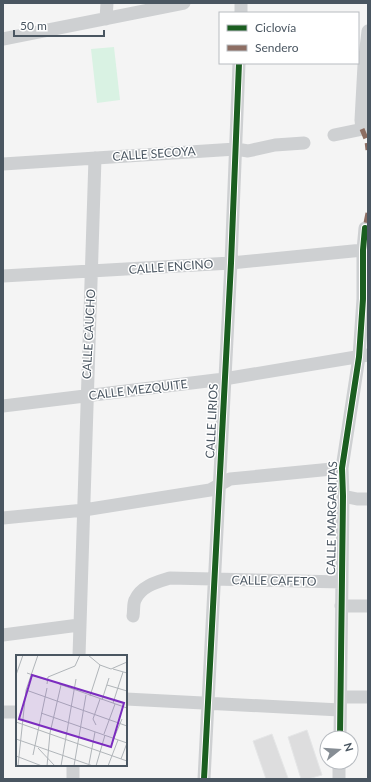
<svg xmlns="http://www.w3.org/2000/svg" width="371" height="782" font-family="Lato,sans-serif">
	<rect width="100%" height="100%" fill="#f4f4f4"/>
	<path fill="#d9f2e3" d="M114 47 120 100 97 103 91 49Z"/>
	<path fill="#ddddde" stroke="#e5e6e7" d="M307 730 322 775 308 779H301L288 737Z
		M272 734 288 778 285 779H266L253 741Z"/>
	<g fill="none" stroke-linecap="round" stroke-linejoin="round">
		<path stroke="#ced0d2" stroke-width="13" d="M241 13V3
			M106 19 107 3
			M3 39 184 3
			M362 129 361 120 364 65 368 31
			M334 135 368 128
			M3 164 236 149 248 151 275 145 304 143
			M3 276 231 263 363 250
			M3 406 224 379 368 355
			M343 496 357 499H368
			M3 518 84 510 210 490 230 479 342 468
			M341 606H368
			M133 616C134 611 133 604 135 600 141 586 157 582 170 578L342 582
			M3 635 79 625
			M79 656 95 158
			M341 697H368
			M126 699 340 710
			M3 712H17
			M340 738 343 496 342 468 359 357 363 299V250L365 228
			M73 779V765
			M204 779 231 263 239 63
			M339 779V762"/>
		<path stroke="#8d6e63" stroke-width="5" stroke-dasharray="10 5" stroke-linecap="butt" d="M362 129 367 141 368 150
			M368 213 365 228H368"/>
		<defs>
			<path id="cycleway" d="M340 738 343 496 342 468 359 357 363 299V250L365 228
				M204 779 231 263 239 63"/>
		</defs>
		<use href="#cycleway" stroke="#fff" stroke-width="8"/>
		<use href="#cycleway" stroke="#1b5e20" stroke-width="6"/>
	</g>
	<g text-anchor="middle" stroke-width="3" stroke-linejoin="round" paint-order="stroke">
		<g font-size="12" fill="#4a5661" stroke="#fff">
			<text transform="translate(154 154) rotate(-4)" y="4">CALLE SECOYA</text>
			<text transform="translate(171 267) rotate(-4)" y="4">CALLE ENCINO</text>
			<text transform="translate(89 334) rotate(-87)" y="4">CALLE CAUCHO</text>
			<text transform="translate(138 390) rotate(-7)" y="4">CALLE MEZQUITE</text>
			<text transform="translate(212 421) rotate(-87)" y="4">CALLE LIRIOS</text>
			<text transform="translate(332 518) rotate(-89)" y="4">CALLE MARGARITAS</text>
			<text transform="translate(274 581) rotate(1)" y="4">CALLE CAFETO</text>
		</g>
	</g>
	<g transform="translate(16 655)">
		<rect width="111" height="111" fill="#f4f4f4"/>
		<path fill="none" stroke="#b0b5b9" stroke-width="1" d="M72 0 84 10 95 14 111 7M97 14 111 18M11 18 31 25M0 20 7 0M31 29 32 22 59 11 64 0M43 29 111 53M91 30 111 36M10 35 111 71M74 41 84 10M86 45 93 23M97 48 107 17M25 58 111 88M0 67 111 106M80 70 77 64 84 44M88 79 99 49M98 83 106 64M0 84 77 111M22 93 39 111M17 100 31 33M0 101 26 111M105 104 111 88M73 109 79 77M2 111 10 35 22 0M31 111 34 78 45 30M45 111 60 24M58 111 70 40M80 111 89 80M92 111 102 85"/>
		<path fill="#7b2cbf" fill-opacity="0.15" stroke="#7b2cbf" stroke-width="2" d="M16 20 108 48 95 92 3 64Z"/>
		<rect width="111" height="111" fill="none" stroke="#4a5661" stroke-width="2"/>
	</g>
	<rect width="371" height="782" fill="none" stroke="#4a5661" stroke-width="8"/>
	<rect x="219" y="12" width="140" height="52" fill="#ffffff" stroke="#b7bbc0"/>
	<rect x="227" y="25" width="20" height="6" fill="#1b5e20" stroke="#b7bbc0"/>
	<text x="255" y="32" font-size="12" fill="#4a5661">Ciclovía</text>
	<rect x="227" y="45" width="20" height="6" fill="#8d6e63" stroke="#b7bbc0"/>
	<text x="255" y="52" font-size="12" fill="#4a5661">Sendero</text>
	<g transform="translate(339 750) rotate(73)"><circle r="19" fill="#ffffff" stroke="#b7bbc0"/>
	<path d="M0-3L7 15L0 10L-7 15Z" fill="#868d94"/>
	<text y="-6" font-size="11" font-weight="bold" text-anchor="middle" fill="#4a5661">N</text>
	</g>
	<path d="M14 30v6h90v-6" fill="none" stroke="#4a5661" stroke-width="2"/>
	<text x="20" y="30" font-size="12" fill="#4a5661" stroke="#ffffff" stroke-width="3" paint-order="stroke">50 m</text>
</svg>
